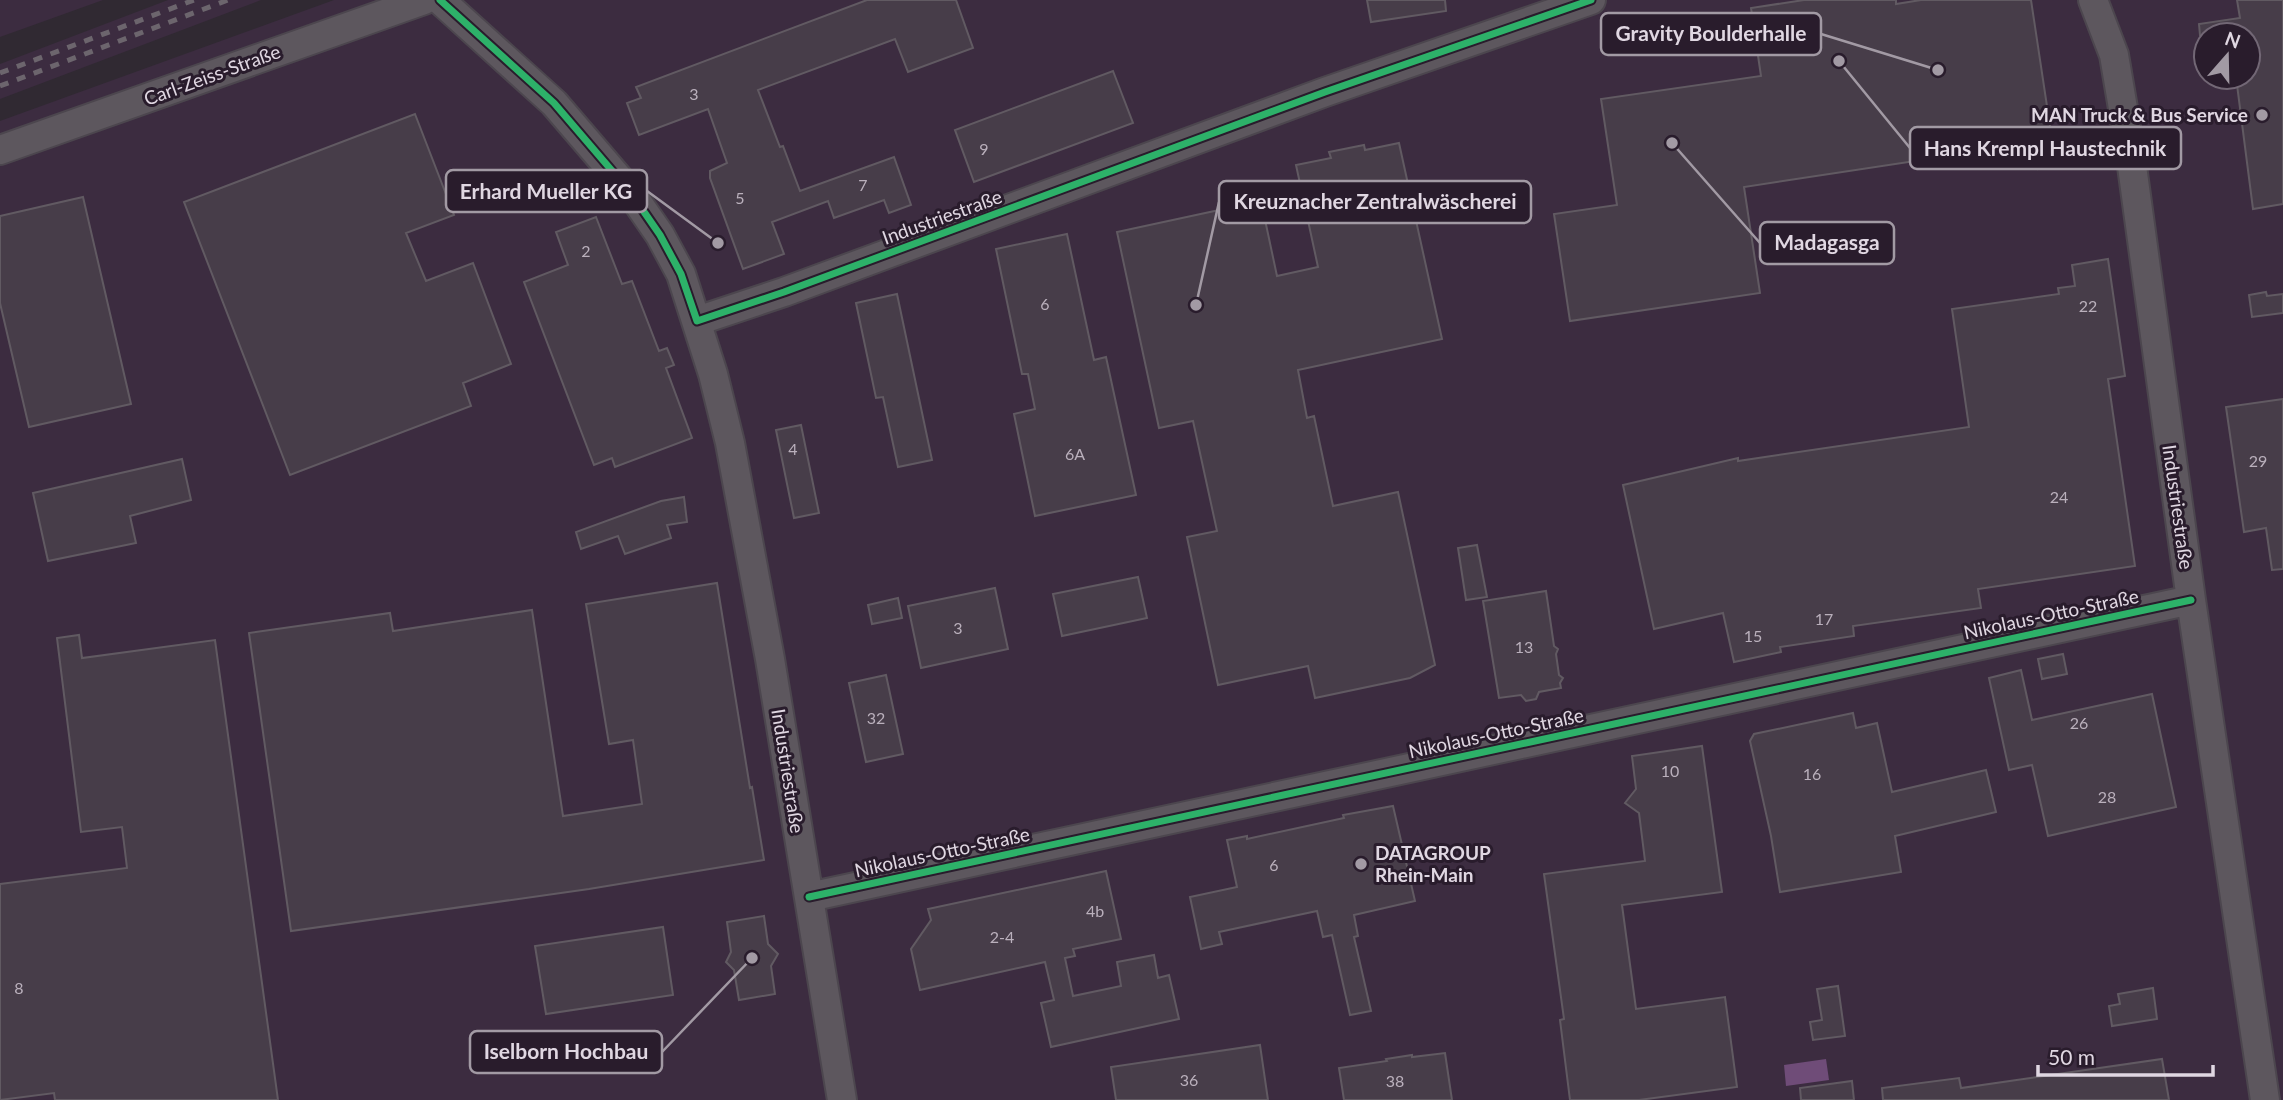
<svg xmlns="http://www.w3.org/2000/svg" width="2283" height="1100" font-family="Lato,sans-serif">
	<rect width="100%" height="100%" fill="#302932"/>
	<path fill="#3c2c40" fill-rule="evenodd" d="M0 0H103L0 37Z
		M168 0H261L0 99V64Z
		M334 0H2283V1100H0V121ZM2206 35H2248V77H2206Z"/>
	<path fill="#6f4c78" d="M1826 1059 1829 1080 1786 1086 1784 1065Z"/>
	<path fill="#473d49" stroke="#615a62" stroke-width="2" d="M867 0H956L973 48 908 72 895 39 758 90 780 147 783 146 800 191 894 157 911 205 889 213 884 200 834 218 828 201 772 222 784 254 743 269 710 178V171L727 163 708 109 639 135 627 103 641 98 636 87Z
		M1367 0H1445L1446 11 1371 22Z
		M1804 0H1896V4L1921 0H2031L2056 166 2038 169 2034 143 1744 187 1760 293 1570 321 1554 214 1617 205 1601 99 1761 76 1751 8Z
		M2237 0H2283V204L2253 209 2236 77H2248V35H2200L2199 24 2240 18Z
		M1113 71 1133 123 974 182 955 130Z
		M415 114 454 215 406 233 426 281 473 263 511 364 463 383 471 406 290 475 184 202Z
		M1399 143 1442 339 1298 370 1307 418 1314 416 1333 506 1398 492 1435 665 1410 678 1315 698 1308 666 1218 685 1187 537 1217 531 1193 421 1159 428 1117 232 1261 201 1277 276 1318 267 1296 165 1331 158 1329 152 1364 145 1365 150Z
		M83 197 131 404 29 427 0 303V216Z
		M596 217 622 284 632 281 659 351 667 348 674 365 666 368 692 438 615 467 612 458 594 465 524 282 568 265 556 232Z
		M1067 234 1094 360 1106 357 1136 495 1035 516 1014 414 1035 409 1028 374H1022L996 249Z
		M2108 259 2125 376 2108 379 2135 566 1978 589 1981 608 1853 626 1854 636 1780 647 1781 652 1734 662 1723 613 1654 629 1623 485 1738 458V461L1969 427 1952 309 2059 294 2058 288 2075 286 2072 265Z
		M2266 292 2267 296 2283 294V313L2252 317 2249 295Z
		M897 294 932 460 898 467 883 397 876 398 856 303Z
		M2283 399V569L2272 570 2266 528 2244 532 2226 407Z
		M801 425 819 513 794 518 776 430Z
		M182 459 191 500 130 516 136 543 48 561 33 493Z
		M684 497 687 522 667 525 671 538 625 554 618 536 581 549 576 532 661 501Z
		M1477 545 1487 597 1466 600 1458 548Z
		M1138 577 1147 618 1062 636 1053 594Z
		M717 583 750 788 752 787 764 860 589 889 291 931 249 633 390 613 393 631 532 610 563 816 642 804 633 740 609 744 586 604Z
		M995 588 1008 649 921 668 908 606Z
		M1546 591 1554 646 1558 649 1556 654 1559 675 1563 678 1560 683 1561 688 1539 692 1536 699 1526 701 1521 695 1499 698 1483 601Z
		M898 598 902 618 872 624 868 605Z
		M79 635 82 658 215 640 278 1100H55L54 1093 0 1100V884L127 868 122 827 81 832 57 638Z
		M2063 654 2067 674 2042 679 2038 659Z
		M2021 670 2032 720 2152 694 2176 807 2048 836 2032 765 2009 770 1989 678Z
		M886 675 903 754 866 762 849 683Z
		M1853 713 1856 728 1877 723 1892 792 1986 770 1996 812 1895 836 1901 872 1780 892 1771 836 1750 741 1754 734Z
		M1702 746 1722 892 1622 905 1636 1009 1725 997 1737 1087 1639 1100H1570L1560 1020 1564 1019 1544 874 1645 861 1639 813 1625 803 1636 789 1632 756Z
		M1393 806 1415 901 1354 915 1358 936 1354 937 1371 1011 1350 1015 1332 935 1323 937 1317 911 1219 932 1222 944 1201 949 1190 897 1237 887 1227 840 1247 836V839L1344 818 1343 815Z
		M1106 871 1121 939 1073 949 1075 956 1065 958 1073 996 1121 986 1117 962 1154 955 1158 978 1169 975 1179 1019 1051 1047 1041 1003 1054 1000 1045 962 920 990 911 949 931 920 928 909Z
		M764 916 768 944 778 954 771 966 775 994 739 1000 734 970 726 962 731 952 727 922Z
		M663 927 673 995 546 1014 535 946Z
		M1838 986 1845 1036 1813 1040 1810 1022 1822 1020 1817 989Z
		M2153 988 2157 1019 2112 1026 2109 1006 2120 1004 2118 994Z
		M1260 1045 1268 1100H1116L1111 1067Z
		M1445 1053 1452 1100H1344L1339 1068 1387 1061 1386 1059 1412 1055V1057Z
		M2162 1059 2169 1100H1883L1882 1088 1959 1078 1961 1088Z
		M1852 1081 1854 1100H1801L1800 1088Z"/>
	<g fill="none" stroke-linecap="round" stroke-linejoin="round">
		<defs>
			<path id="minor" d="M440 0 554 103 631 193 660 235 681 274 713 374 730 443 770 659 842 1100
				M2093 0 2114 55 2129 144 2191 600 2265 1100
				M0 150 424 0
				M697 321 784 292 1325 92 1591 0
				M809 897 2191 600"/>
		</defs>
		<use href="#minor" stroke="#4c464e" stroke-width="32"/>
		<use href="#minor" stroke="#5d575e" stroke-width="28"/>
		<path stroke="#6c656d" stroke-width="5" stroke-dasharray="9 9" stroke-linecap="butt" d="M0 73 194 0
			M0 86 228 0"/>
		<defs>
			<path id="cycleway" d="M440 0 554 103 631 193 660 235 681 274 697 321 784 292 1325 92 1591 0
				M809 897 2191 600"/>
		</defs>
		<use href="#cycleway" stroke="#291c2c" stroke-width="11"/>
		<use href="#cycleway" stroke="#2db169" stroke-width="7"/>
	</g>
	<g fill="#a29aa4" stroke="#291c2c" stroke-width="2.5">
		<circle cx="2262" cy="115" r="7"/>
		<circle cx="1361" cy="864" r="7"/>
	</g>
	<g text-anchor="middle" stroke-width="6" stroke-linejoin="round" paint-order="stroke">
		<g font-size="16" fill="#bab0bc">
			<text x="694" y="100">3</text>
			<text x="984" y="155">9</text>
			<text x="863" y="191">7</text>
			<text x="740" y="204">5</text>
			<text x="586" y="257">2</text>
			<text x="1045" y="310">6</text>
			<text x="2088" y="312">22</text>
			<text x="793" y="455">4</text>
			<text x="1075" y="460">6A</text>
			<text x="2258" y="467">29</text>
			<text x="2059" y="503">24</text>
			<text x="1824" y="625">17</text>
			<text x="958" y="634">3</text>
			<text x="1753" y="642">15</text>
			<text x="1524" y="653">13</text>
			<text x="876" y="724">32</text>
			<text x="2079" y="729">26</text>
			<text x="1670" y="777">10</text>
			<text x="1812" y="780">16</text>
			<text x="2107" y="803">28</text>
			<text x="1274" y="871">6</text>
			<text x="1095" y="917">4b</text>
			<text x="1002" y="943">2-4</text>
			<text x="19" y="994">8</text>
			<text x="1189" y="1086">36</text>
			<text x="1395" y="1087">38</text>
		</g>
		<g font-size="19" fill="#e0d7e2" stroke="#291c2c">
			<text transform="translate(212 75) rotate(-20)" y="7">Carl-Zeiss-Straße</text>
			<text transform="translate(942 217) rotate(-20)" y="7">Industriestraße</text>
			<text transform="translate(2178 507) rotate(82)" y="7">Industriestraße</text>
			<text transform="translate(2051 614) rotate(-12)" y="7">Nikolaus-Otto-Straße</text>
			<text transform="translate(1496 733) rotate(-12)" y="7">Nikolaus-Otto-Straße</text>
			<text transform="translate(788 771) rotate(81)" y="7">Industriestraße</text>
			<text transform="translate(942 852) rotate(-12)" y="7">Nikolaus-Otto-Straße</text>
		</g>
		<g font-size="19" font-weight="bold" fill="#e0d7e2" stroke="#291c2c" text-anchor="end">
			<text x="2248" y="122">MAN Truck &amp; Bus Service</text>
			<text x="1375" y="860" text-anchor="start">DATAGROUP<tspan x="1375" dy="22">Rhein-Main</tspan></text>
		</g>
	</g>
	<path fill="none" stroke="#a29aa4" stroke-width="2.5" d="M1938 70L1821 34M1839 61L1910 148M718 243L647 191M1196 305L1219 202M1672 143L1760 243M752 958L662 1052"/>
	<g fill="#a29aa4" stroke="#291c2c" stroke-width="2.5">
		<circle cx="1938" cy="70" r="7"/>
		<circle cx="1839" cy="61" r="7"/>
		<circle cx="718" cy="243" r="7"/>
		<circle cx="1196" cy="305" r="7"/>
		<circle cx="1672" cy="143" r="7"/>
		<circle cx="752" cy="958" r="7"/>
	</g>
	<g fill="#291c2c" stroke="#a29aa4" stroke-width="2.5">
		<rect x="1601" y="13" width="220" height="42" rx="7"/>
		<rect x="1910" y="127" width="271" height="42" rx="7"/>
		<rect x="446" y="170" width="201" height="42" rx="7"/>
		<rect x="1219" y="181" width="312" height="42" rx="7"/>
		<rect x="1760" y="222" width="134" height="42" rx="7"/>
		<rect x="470" y="1031" width="192" height="42" rx="7"/>
	</g>
	<g font-size="21" text-anchor="middle" font-weight="bold" fill="#e0d7e2">
		<text x="1711" y="41">Gravity Boulderhalle</text>
		<text x="2045" y="156">Hans Krempl Haustechnik</text>
		<text x="546" y="199">Erhard Mueller KG</text>
		<text x="1375" y="209">Kreuznacher Zentralwäscherei</text>
		<text x="1827" y="250">Madagasga</text>
		<text x="566" y="1059">Iselborn Hochbau</text>
	</g>
	<g transform="translate(2227 56) rotate(20)"><circle r="33" fill="#291c2c" stroke="#726775" stroke-width="2"/>
	<path d="M0-5L12 26L0 18L-12 26Z" fill="#a29aa4"/>
	<text y="-10" font-size="19" font-weight="bold" text-anchor="middle" fill="#e0d7e2">N</text>
	</g>
	<path d="M2038 1065v10h175v-10" fill="none" stroke="#e0d7e2" stroke-width="3.5"/>
	<text x="2048" y="1065" font-size="21" fill="#e0d7e2" stroke="#291c2c" stroke-width="5" paint-order="stroke">50 m</text>
</svg>
